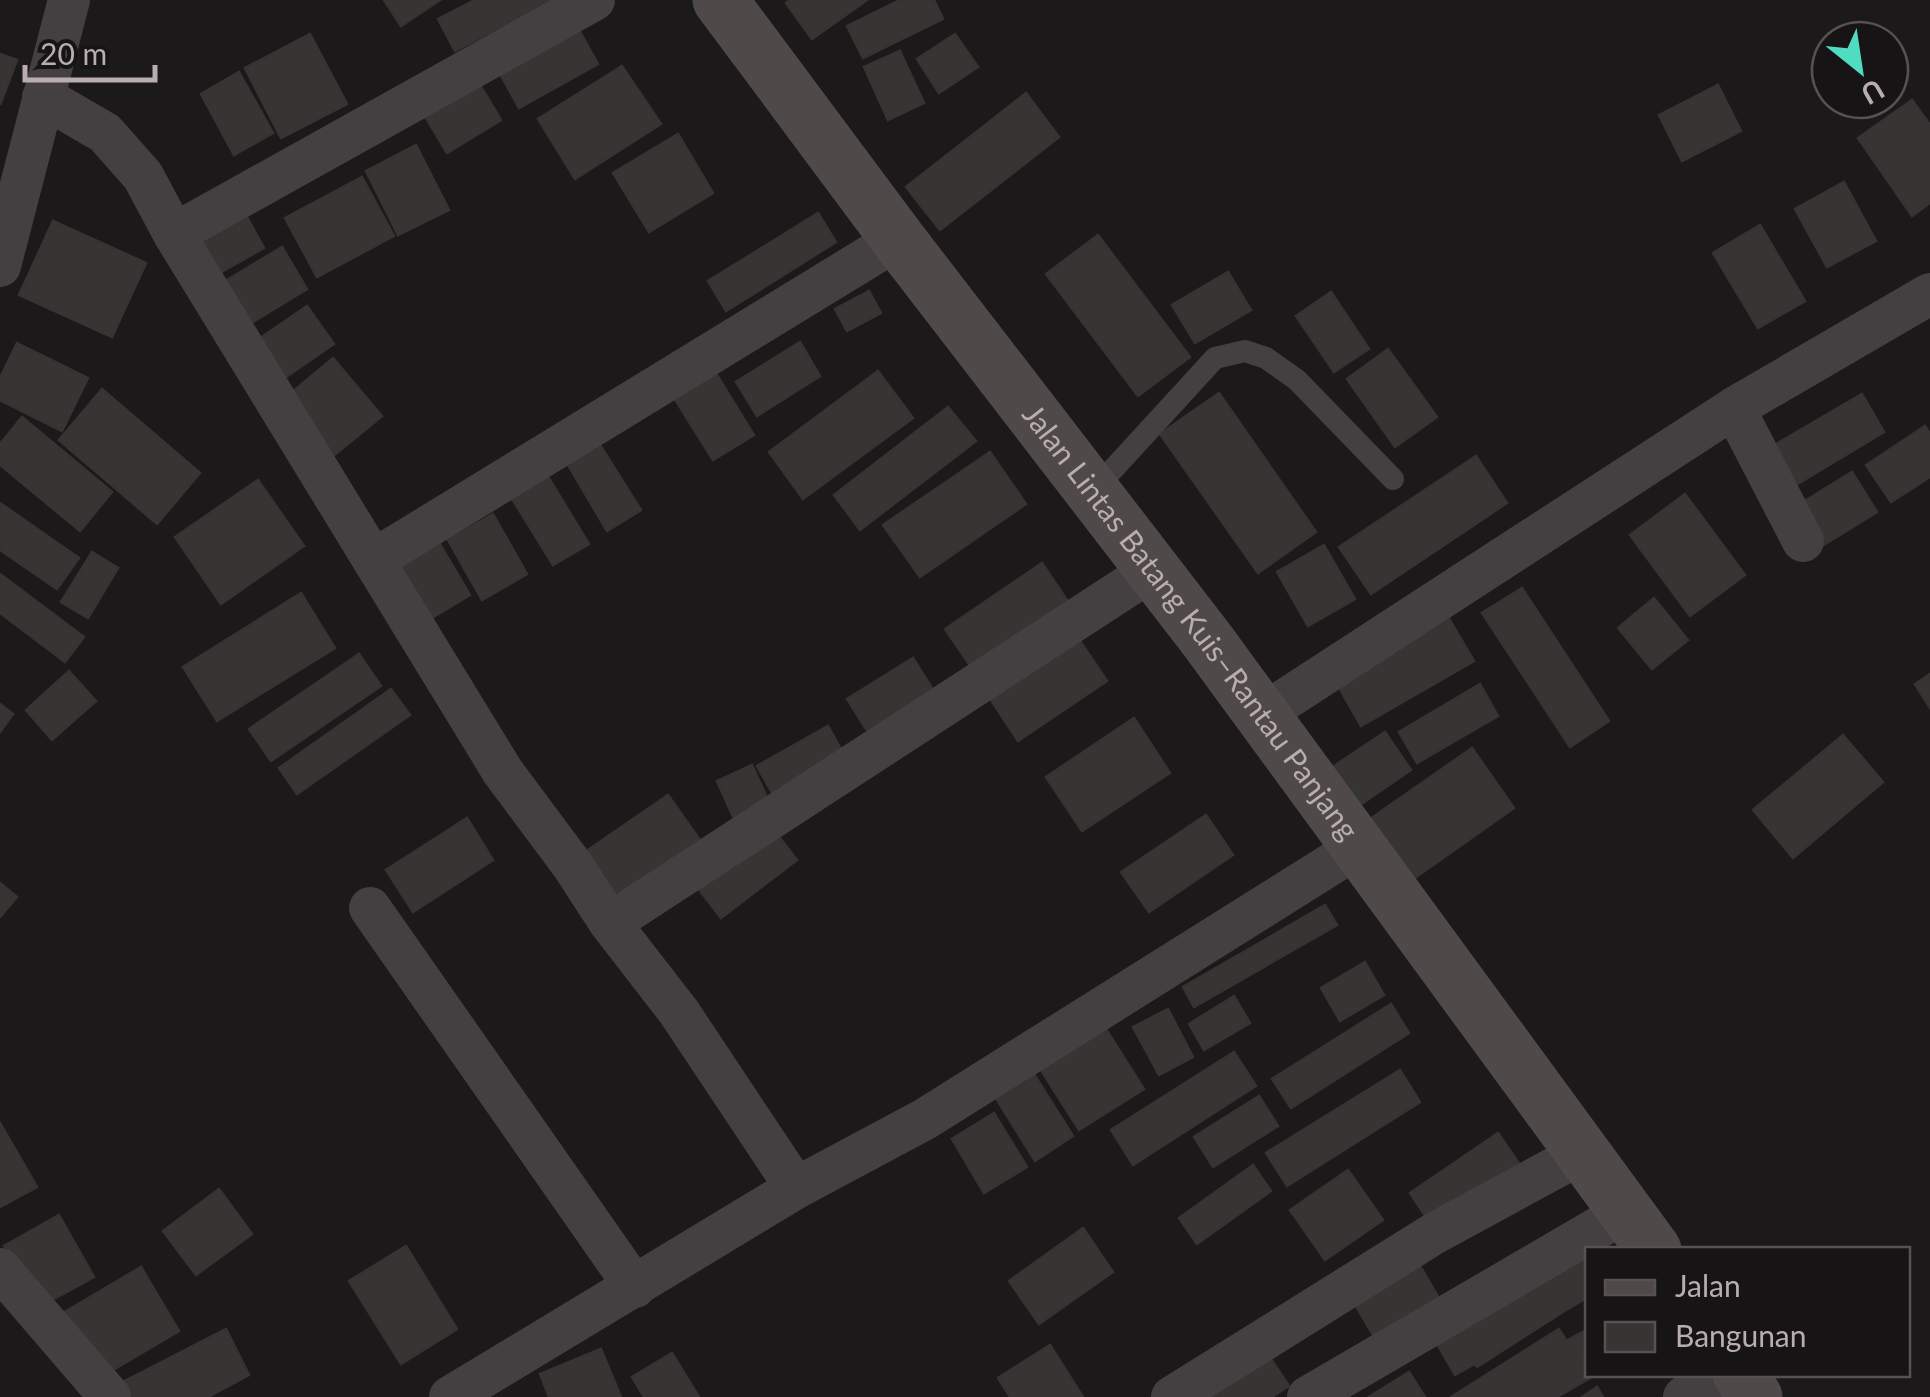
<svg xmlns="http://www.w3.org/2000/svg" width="1930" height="1397" font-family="Lato,sans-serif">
	<rect width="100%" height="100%" fill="#1b1919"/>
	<path fill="#373434" stroke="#363433" stroke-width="2.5" d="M384 0H440L401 26Z
		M475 0H551L455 51 438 19Z
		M790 0H867L812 39 786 3Z
		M900 0H934L943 19 863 58 847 26Z
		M578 28 598 64 519 108 499 72Z
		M310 34 347 104 281 138 245 68Z
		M955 34 978 67 939 93 917 59Z
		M900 51 924 103 888 120 864 67Z
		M0 54 17 60 0 105Z
		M622 66 661 124 575 179 538 119Z
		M239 72 273 133 234 155 201 94Z
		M474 75 501 120 447 153 420 108Z
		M1718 85 1741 131 1682 161 1659 115Z
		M1026 93 1059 137 940 230 906 187Z
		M1912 100 1930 125V203L1912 216 1858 138Z
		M678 134 713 193 649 232 613 173Z
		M416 145 449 210 398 235 366 171Z
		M362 177 394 236 317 277 285 218Z
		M1844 182 1876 241 1827 267 1795 209Z
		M818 213 836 242 726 311 708 281Z
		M247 217 264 248 207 280 190 249Z
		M53 221 146 263 112 337 19 295Z
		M1760 225 1805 301 1758 328 1713 253Z
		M1098 235 1190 357 1138 396 1046 274Z
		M282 247 307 289 238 331 212 289Z
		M1228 272 1251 310 1195 343 1172 305Z
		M869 291 881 313 847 331 835 309Z
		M1331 292 1369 349 1334 372 1296 316Z
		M307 306 334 344 273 386 247 347Z
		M800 342 820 376 757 416 736 382Z
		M17 343 88 378 62 431 0 400V378Z
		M1388 349 1437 417 1395 447 1347 379Z
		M333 358 382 416 332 457 284 399Z
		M712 367 754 435 713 460 671 393Z
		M878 371 913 418 803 499 769 452Z
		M102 389 200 473 157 524 59 440Z
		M1219 393 1316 532 1258 573 1160 434Z
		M1862 394 1884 432 1784 492 1761 453Z
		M948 407 976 441 860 530 834 495Z
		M22 417 112 492 80 531 0 465V444Z
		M1925 426 1930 434V477L1891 502 1866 465Z
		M600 445 641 510 607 531 568 465Z
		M990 452 1026 504 920 577 883 525Z
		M1476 456 1507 503 1371 594 1339 547Z
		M1852 472 1877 512 1817 549 1792 509Z
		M547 475 589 544 553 565 511 497Z
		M258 480 304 546 221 604 175 537Z
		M1685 494 1745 575 1690 616 1630 535Z
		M0 503 79 558 57 589 0 550Z
		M493 514 527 574 482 600 448 540Z
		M431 529 470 595 420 625 381 560Z
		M1324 545 1355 599 1308 626 1277 572Z
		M92 552 118 568 88 618 61 602Z
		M1042 563 1077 615 980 680 945 629Z
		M0 574 84 637 65 662 0 613Z
		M1522 588 1609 721 1570 747 1482 613Z
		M301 593 335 648 217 721 183 667Z
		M1654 598 1688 640 1652 669 1618 628Z
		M1445 612 1474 661 1361 726 1333 677Z
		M1078 638 1107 681 1018 741 989 697Z
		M359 654 381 686 271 761 249 729Z
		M913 658 942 704 876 745 847 699Z
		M69 671 96 701 52 740 26 710Z
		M1930 674V708L1915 684Z
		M1480 684 1498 716 1417 763 1399 732Z
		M391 689 410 715 297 794 279 768Z
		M0 704 13 714 0 732Z
		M1134 718 1170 773 1082 831 1046 777Z
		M828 726 850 765 779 805 757 766Z
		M1385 732 1411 770 1360 805 1334 766Z
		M1843 735 1883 782 1793 858 1753 810Z
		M1472 748 1514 808 1412 880 1370 819Z
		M752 765 770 804 735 821 717 781Z
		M668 795 702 843 615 902 582 854Z
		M1206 815 1233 855 1149 912 1121 872Z
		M467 818 493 860 413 912 386 870Z
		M770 825 797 860 721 918 694 883Z
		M0 883 17 897 0 917Z
		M1325 905 1337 925 1194 1007 1183 987Z
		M1365 962 1384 995 1340 1021 1321 988Z
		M1234 996 1250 1023 1204 1050 1189 1024Z
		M1391 1004 1409 1033 1291 1108 1272 1079Z
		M1168 1009 1193 1057 1159 1075 1133 1027Z
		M1104 1026 1144 1089 1079 1130 1039 1067Z
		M1234 1052 1256 1086 1133 1165 1111 1130Z
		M1400 1070 1420 1102 1287 1186 1266 1153Z
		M1035 1076 1073 1136 1035 1161 997 1100Z
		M1259 1096 1278 1126 1213 1167 1194 1137Z
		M994 1113 1027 1167 984 1193 952 1139Z
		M0 1123 37 1187 0 1207Z
		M1498 1133 1522 1168 1434 1229 1410 1193Z
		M1253 1165 1271 1191 1197 1244 1179 1218Z
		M1348 1170 1383 1220 1325 1260 1290 1210Z
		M219 1189 252 1234 196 1275 163 1231Z
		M59 1215 94 1277 39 1307 4 1246Z
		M1083 1228 1113 1272 1039 1324 1009 1281Z
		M406 1246 457 1329 401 1364 349 1281Z
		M1588 1257V1297L1559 1314 1541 1284Z
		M1416 1259 1443 1305 1379 1345 1351 1298Z
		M141 1267 179 1331 101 1377 63 1313Z
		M1544 1268 1569 1308 1477 1367 1451 1326Z
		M1525 1291 1544 1324 1455 1375 1436 1342Z
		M226 1329 249 1375 208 1397H124L117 1385Z
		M1559 1329 1585 1371 1544 1397H1451Z
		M1588 1329V1374H1597L1557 1397H1502L1493 1381Z
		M1261 1344 1289 1386 1272 1397H1179Z
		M1050 1345 1083 1397H1010L998 1378Z
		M601 1349 621 1397H549L540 1374Z
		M672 1353 699 1397H644L632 1377Z
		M1409 1372 1425 1397H1369Z
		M1597 1387 1603 1397H1582Z"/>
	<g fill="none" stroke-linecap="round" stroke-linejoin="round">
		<path stroke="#443f40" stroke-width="22" d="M1094 490 1215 358 1245 351 1266 358 1297 380 1393 479"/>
		<path stroke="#443f40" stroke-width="42" d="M43 97 105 133 143 176 174 234 503 772 573 866 610 923 679 1012 796 1188
			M174 234 594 0
			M0 266 69 0
			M1734 408 1803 541
			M375 559 898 239
			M1263 714 1734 408 1930 294
			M370 908 635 1287
			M610 923 1154 569
			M0 1269 110 1397
			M450 1397 796 1188 925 1119 1360 846
			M1172 1397 1435 1233 1584 1152
			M1308 1397 1627 1211
			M1684 1397 1719 1374"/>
		<g stroke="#4f4949" stroke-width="55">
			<path id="s1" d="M720 0 898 239 1207 640 1654 1250"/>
			<path d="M1740 1374 1755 1397"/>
		</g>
	</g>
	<g text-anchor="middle" stroke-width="8" stroke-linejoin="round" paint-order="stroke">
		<g font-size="30" fill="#b9adaf" stroke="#161414">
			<text dy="10" stroke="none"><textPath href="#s1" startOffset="780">Jalan Lintas Batang Kuis–Rantau Panjang</textPath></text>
		</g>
	</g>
	<rect x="1585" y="1247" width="325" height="130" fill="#161414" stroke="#575152" stroke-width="2.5"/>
	<rect x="1605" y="1280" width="50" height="15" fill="#4f4949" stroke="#575152" stroke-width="2.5"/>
	<text x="1675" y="1297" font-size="30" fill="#b9adaf">Jalan</text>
	<rect x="1605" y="1322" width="50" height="30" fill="#373434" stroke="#575152" stroke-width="2.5"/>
	<text x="1675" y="1347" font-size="30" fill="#b9adaf">Bangunan</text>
	<g transform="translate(1860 70) rotate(150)"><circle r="48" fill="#161414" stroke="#575152" stroke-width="2.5"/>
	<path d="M0-8L18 38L0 25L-18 38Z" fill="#4fdcc0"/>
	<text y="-15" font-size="28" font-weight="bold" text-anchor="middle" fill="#b9adaf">U</text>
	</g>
	<path d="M25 65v15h130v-15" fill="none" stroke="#b9adaf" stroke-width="5"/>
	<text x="40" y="65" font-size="30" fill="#b9adaf" stroke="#161414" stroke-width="8" paint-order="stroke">20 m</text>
</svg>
